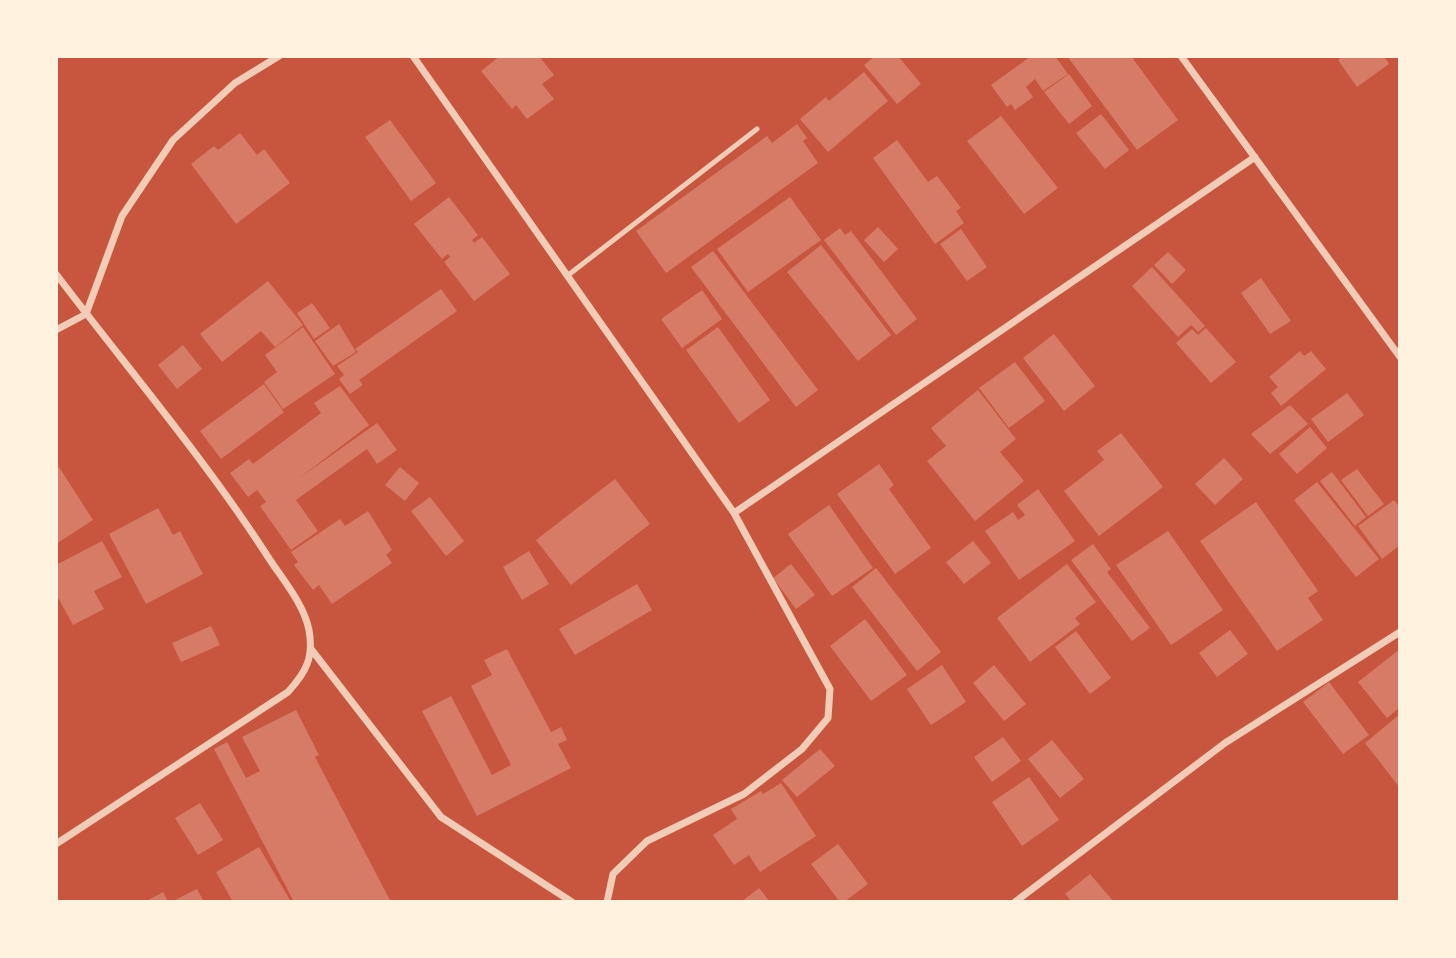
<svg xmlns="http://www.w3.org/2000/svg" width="1456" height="958" font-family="Overpass,sans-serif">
	<rect width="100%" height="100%" fill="#c8553d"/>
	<path fill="#d67c66" d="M500 56H539L554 75 542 84 554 99 527 119 516 105 512 109 481 71Z
		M875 56H898L921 84 897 104 864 65Z
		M1031 56H1055L1068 74 1043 91 1035 79 1026 87 1033 97 1015 110 1011 104 1007 107 991 85Z
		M1067 56H1131L1178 120 1137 150Z
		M1343 56H1384L1389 64 1357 87 1338 60Z
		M864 72 888 101 828 152 800 119 826 97 829 101Z
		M1069 74 1092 106 1069 124 1044 92Z
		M1101 114 1129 150 1105 169 1076 133Z
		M1001 116 1058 188 1024 214 967 141Z
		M390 120 436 183 411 201 365 137Z
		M797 124 807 138 803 141 818 163 666 273 636 231 767 136 772 143Z
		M240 133 257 155 264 149 290 183 236 224 191 164 214 146 218 150Z
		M897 140 928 182 937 176 961 208 956 211 964 223 935 244 873 158Z
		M449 197 478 235 472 240 474 243 482 237 510 274 474 301 444 262 450 257 448 254 442 259 414 224Z
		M790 197 821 240 748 292 717 249Z
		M878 227 898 249 884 262 864 240Z
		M840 228 845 235 851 231 917 319 896 335 824 240Z
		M961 229 987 267 967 281 940 244Z
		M821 245 891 335 858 361 787 272Z
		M713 251 818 390 796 407 691 267Z
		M1168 252 1186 270 1172 284 1154 265Z
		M1152 267 1205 326 1198 332 1191 325 1178 337 1132 286Z
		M1261 278 1291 321 1270 334 1241 293Z
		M268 281 303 325 275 347 261 331 222 362 200 334Z
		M441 289 457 311 359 380 363 385 350 394 339 379 344 375 337 366 358 352 355 349Z
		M702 290 722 319 682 348 661 319Z
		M312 303 330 328 314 339 297 313Z
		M339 324 356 352 333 366 315 341Z
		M303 327 335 374 283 409 264 382 277 372 265 355Z
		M718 327 770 400 739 423 686 350Z
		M1206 328 1236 362 1211 383 1176 343 1192 329 1198 335Z
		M1054 334 1095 386 1064 411 1023 358Z
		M183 345 202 369 177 389 158 365Z
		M1300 351 1304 356 1311 351 1326 369 1281 406 1271 393 1278 387 1269 377Z
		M1015 362 1045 401 1009 428 979 388Z
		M264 384 284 412 221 459 200 431Z
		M340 386 369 425 298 479 377 423 397 450 377 464 367 449 296 500 318 531 291 550 260 506 266 502 257 490 248 497 230 473 249 459 253 464 321 413 314 403Z
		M978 390 1016 439 1000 452 1024 481 975 521 927 461 946 446 931 428Z
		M1347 393 1364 415 1328 442 1311 419Z
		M1290 405 1308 424 1270 454 1251 434Z
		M1310 427 1327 448 1297 474 1279 454Z
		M1121 433 1163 487 1099 536 1064 491 1104 460 1097 451Z
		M1224 458 1243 479 1215 505 1195 484Z
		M879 464 894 485 889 489 931 548 895 574 837 494Z
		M59 467 93 520 56 544V469Z
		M400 467 419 483 405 501 385 485Z
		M1357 469 1384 504 1368 516 1341 480Z
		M1332 472 1366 517 1355 526 1320 481Z
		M615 479 650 524 571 585 536 540Z
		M1317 482 1379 559 1356 577 1294 500Z
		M1038 489 1075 541 1019 580 985 531 1013 512 1018 520 1025 515 1017 505Z
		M430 497 464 541 446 556 411 511Z
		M1394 500 1400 508V545L1382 559 1358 526Z
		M1256 502 1318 591 1308 598 1323 620 1277 651 1200 541Z
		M829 505 873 568 832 596 788 534Z
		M158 508 173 535 180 531 203 574 146 604 109 534Z
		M368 511 392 550 386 555 392 563 332 604 319 585 313 590 294 565 298 562 291 552 340 519 345 526Z
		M1168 531 1223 610 1171 645 1116 565Z
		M102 541 122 577 94 591 104 609 73 625 56 594V565Z
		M973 541 991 563 964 584 946 562Z
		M1093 544 1111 569 1107 572 1150 628 1132 641 1071 560Z
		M529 551 549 584 522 600 503 567Z
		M791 564 815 595 796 609 773 578Z
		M1067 564 1096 602 1075 618 1080 624 1030 662 997 618Z
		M876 568 941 652 917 671 852 587Z
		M637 584 652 610 575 655 559 629Z
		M865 619 907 675 871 701 830 646Z
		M211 626 220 645 181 662 172 643Z
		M1230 630 1248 654 1217 677 1199 653Z
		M1076 631 1111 678 1090 694 1055 647Z
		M507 649 551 732 561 727 567 740 558 744 571 768 477 816 422 711 451 696 492 775 511 765 471 686 492 675 484 660Z
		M1400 649V707L1387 718 1358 682Z
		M942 665 966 702 931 725 907 689Z
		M994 665 1026 704 1004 721 973 683Z
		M1329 682 1369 735 1343 754 1303 702Z
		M296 710 319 755 315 757 391 902H294L214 749 227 742 246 778 260 771 242 737Z
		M1400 714V788L1365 743Z
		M1003 737 1021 761 992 782 974 757Z
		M1052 740 1084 779 1060 798 1028 759Z
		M820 749 835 766 797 797 782 780Z
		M1029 777 1059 820 1022 846 992 802Z
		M781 783 816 836 760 872 749 855 734 865 713 835 737 819 731 809 761 791 763 794Z
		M200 803 223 840 198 855 175 818Z
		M838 844 868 884 844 902H840L811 864Z
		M259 847 291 902H233L216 872Z
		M1090 874 1114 902H1072L1065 894Z
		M759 888 770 902H741Z
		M197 889 204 902H171Z
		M163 892 168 902H145Z"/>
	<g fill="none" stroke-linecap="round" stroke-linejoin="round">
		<path stroke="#f1ccb7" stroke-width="5" d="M567 276 757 129"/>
		<path stroke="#f1ccb7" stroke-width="7" d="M413 56 734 513 830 689 828 718 802 749 744 794 647 841 613 874 607 902
			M1181 56 1400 357
			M56 274C128 369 206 460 270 560 284 581 304 605 309 630 314 658 306 672 288 692L56 844
			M56 330 86 314 122 216 173 140 235 83 279 56
			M734 513 1255 157
			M311 649 441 817 572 902
			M1015 902 1225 743 1400 632"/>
	</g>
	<rect width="1456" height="958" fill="none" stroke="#fff3e0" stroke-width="116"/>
</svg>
